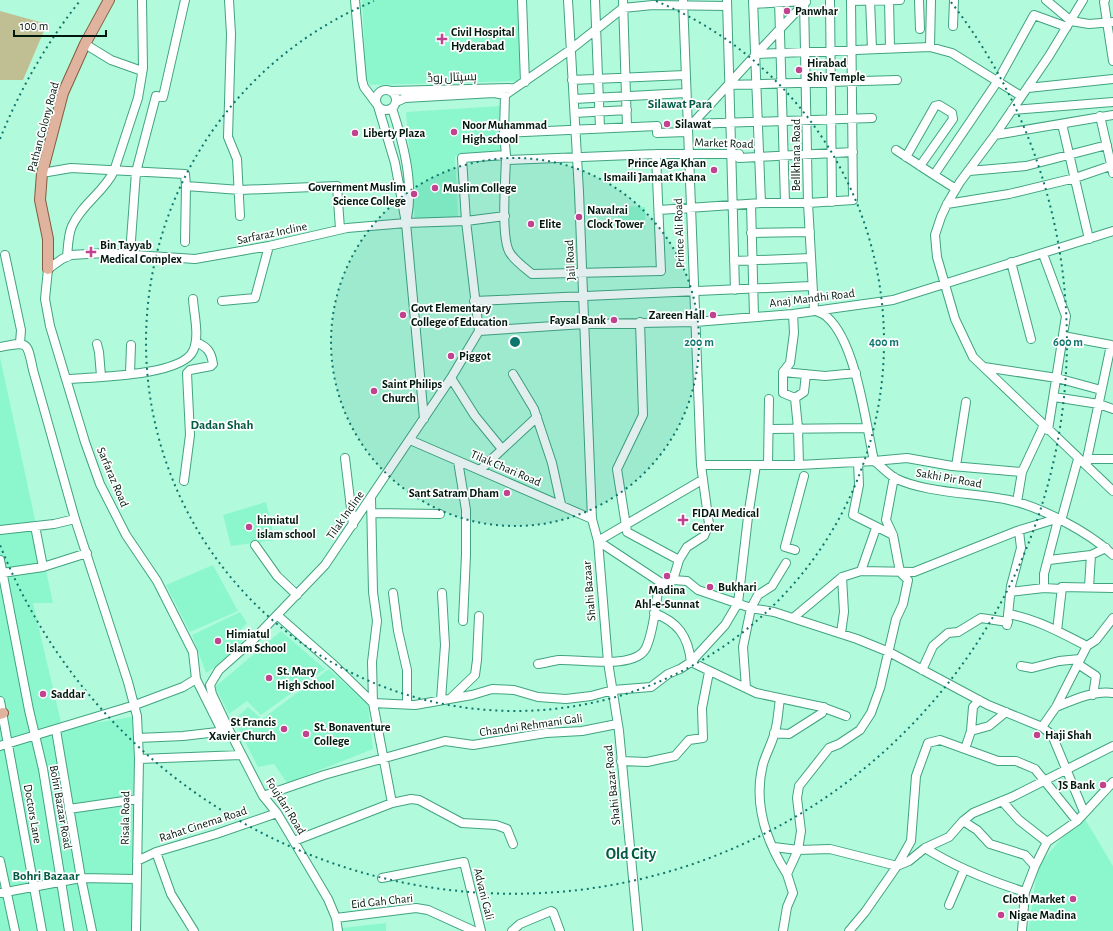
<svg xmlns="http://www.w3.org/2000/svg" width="1113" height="931" font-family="'Alegreya Sans',Cairo,sans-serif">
	<rect width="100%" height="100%" fill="#b1fbdc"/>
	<path fill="#8cf7cd" d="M362 0H517L522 81 370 85 366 77Z
		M500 106 501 153 455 156 458 217 415 220 406 112Z
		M618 206 645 207V229L618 228Z
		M0 357 53 603H33L63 731 89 724 137 716 136 931H0Z
		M266 502 275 540 231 546 223 515Z
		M213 565 238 611 190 632 166 585Z
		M240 612 247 623 238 633 245 647 206 673 192 635Z
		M281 631 325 669 261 715 247 701 229 714 215 687Z
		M329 669 368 705 373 749 287 783 274 764 258 767 234 720 248 707 262 719Z
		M1082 814 1113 866V931H1028L1038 866Z
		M386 923V931H342V928Z"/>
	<path fill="#c0bf94" d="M0 11 47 24 23 80H0Z"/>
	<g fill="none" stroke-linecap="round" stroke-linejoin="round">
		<defs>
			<path id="minor" d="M229 0 231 34 228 137 237 159 240 216
				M355 0 362 80 364 87 376 103
				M522 0 525 82
				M568 0 579 192 592 519 598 541 608 662 619 731 638 931
				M595 0 600 128
				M623 0 627 127
				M727 0 735 290
				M753 0 761 203
				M779 0 785 202
				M804 0 808 203 814 310C818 312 824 314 827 317 856 342 866 424 874 461L907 458 952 466 1022 472
				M830 0 832 202
				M870 0 872 49
				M889 0 890 48
				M919 0 920 29
				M1046 0 1071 21 1089 24 1113 22
				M1083 0 1049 56 995 135 960 182 947 204 941 217 935 235 937 257 955 319 973 357 1113 491
				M1105 0 1104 2 1113 61
				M851 1 900 0
				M753 4 804 1
				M953 26 954 0
				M85 44 111 60 142 71
				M930 47 931 0
				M755 54 930 47 952 53 1021 96
				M572 80 685 75
				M729 85 897 80
				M1028 88 1113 79
				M376 100a10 10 0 1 1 20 0a10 10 0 1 1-20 0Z
				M390 91 514 88
				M574 99 686 93
				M396 102 405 98 494 93 505 95
				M378 106 395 163 406 223 424 419
				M392 108C403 142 414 182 407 218
				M1012 110 1113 102
				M575 113 627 110
				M1100 116 1113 173
				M691 124 872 118
				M1062 124 1089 239
				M690 126C729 85 766 42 806 2
				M504 133 657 126V133L687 132
				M995 135 1113 115
				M896 150 934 175
				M506 155C506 175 500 238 510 253 515 261 525 268 532 274L661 271 656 154H739V158L853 152
				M906 157 935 106 939 105 952 113 953 119 920 166
				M506 160 656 154
				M969 171 1026 166 1107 145
				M42 173 71 168 185 174 186 186
				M956 189 934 175 997 82 1034 15 1067 27
				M751 204 754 316
				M947 204 1009 194 1075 178 1113 165
				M659 210 761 203H808L853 200 851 0
				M751 233 810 232
				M185 242 186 186 240 190 337 186 340 229
				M130 254 136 172 156 96 163 97 185 0
				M1043 254 1066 316 1048 430
				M5 255 21 330 20 343
				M67 257C68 247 68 235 72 226 82 204 104 192 114 171L138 98 143 68 142 0
				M734 261 811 258
				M1011 262 1031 339
				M222 301 255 298 269 246
				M474 301 811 286
				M793 314 794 333 790 363 783 372V393L795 398 798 428 799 465
				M640 322 643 415 617 469 627 532 679 560 687 547 704 536 709 524 701 465 683 0
				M479 331 584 324 695 322 793 314 893 300 1113 231
				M479 331 466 221 462 158 506 155 504 133 505 95 570 50 623 8 653 5 727 6
				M1063 336 1111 345 1087 459
				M97 344 99 352 101 376
				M0 347C29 341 27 342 33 370L75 519 128 682 137 716 139 759 136 931
				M984 367 1057 378 1101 390
				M783 372 825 376 856 373
				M130 374 131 345
				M513 374 534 409 552 463 561 504
				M451 378 475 416 502 449
				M68 379C94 377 182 376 193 351 200 337 194 315 193 299
				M1054 397 1099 404 1113 409
				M795 398 804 392 806 374
				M769 429 867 428
				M410 440 592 519
				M345 458 353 525
				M458 461 466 510V555L463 621
				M858 462 859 485 853 515 893 535
				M1087 464V459H1113
				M701 465H799L874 461C881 466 888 474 895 478 924 493 976 493 1009 500 1041 507 1089 532 1113 555
				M768 465 769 399
				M956 466 966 402
				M480 470 537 417
				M184 481 190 435 187 373 190 370 211 366 213 364C211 351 207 347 196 342
				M371 498 373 592 377 621 372 662 373 703 392 803 411 799 419 800 462 823 496 825 507 829 513 844
				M1017 502 1022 472 1043 427
				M372 513 440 514
				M1061 521 1078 459
				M35 526 43 567
				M0 530 54 524 75 519
				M598 541 660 582 668 584 673 580 687 581 698 590 751 608 774 612 857 639 889 652 988 705 1042 727
				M598 541 702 480
				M255 545 277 576 297 595
				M795 550 785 547 804 476
				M0 560 29 710 43 769 69 931
				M1049 560 1091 555 1106 548
				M861 571 876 528
				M2 573 43 567 87 553
				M673 580 679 560
				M1089 587 1091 555
				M1044 588V574L1058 520
				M1010 592 1044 588 1061 589
				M393 593 398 631 407 670V704
				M654 613C678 622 688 636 691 662
				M1008 614C1035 618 1063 634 1087 646
				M277 615 334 665 373 703 415 705 472 695 492 689 514 690 538 697 566 699 591 696 613 690 651 687 668 674 680 669 691 662 725 625 738 603 748 517 756 465
				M793 618 842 577 861 571 914 572 1017 531 1056 519
				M1007 625 1011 586 1021 548 1019 531
				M1057 631 1062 587 1113 588
				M841 633 844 612 842 577
				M691 662 756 693 822 707 846 716
				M538 664C545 663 552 661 559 660 581 659 635 670 646 648 655 628 655 603 660 582
				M1078 664 1096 676 1093 695
				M1021 666 1032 668 1059 661 1080 659
				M922 670 933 646 948 633 958 632 981 618 1008 622
				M746 688 743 647 751 608 758 595 772 586 786 563
				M451 698 475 675 477 660 479 616
				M780 699C778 711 778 724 774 735 771 745 766 754 763 764 753 803 766 841 787 874
				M441 700 445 645 442 593
				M0 701 42 931
				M1056 707C1073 700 1095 690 1113 693
				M56 730 81 878 92 931
				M222 731 196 679 193 652 157 581 126 535 100 484 85 442 50 326 45 299 48 269 62 259 71 255 105 253 195 259 269 246 347 228 406 223 466 221 505 216
				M971 731 989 726 1006 712
				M774 733 789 734 822 713 824 707
				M138 738 183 736 226 731
				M0 746 135 705 183 687 196 679
				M965 749 971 731 973 707 979 700
				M139 759 241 755
				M621 761 647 762 675 756 689 740 703 738 702 708 709 672
				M263 796 324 775 445 741 473 745 546 733 582 731 617 724
				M1002 801 1019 820 1047 842
				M69 809 138 799
				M1084 812 1052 735 1042 727 1056 707 1087 646 1096 640 1113 618
				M963 821 977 830 990 844 1025 855 1035 866
				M294 841 392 803
				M774 847 798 850 830 849 897 866 909 861 925 848 949 837 963 821 973 813 1012 797 1113 746
				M925 848C957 868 990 881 1025 892
				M156 852 171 894 194 931
				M0 861 15 931
				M137 861 156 852 216 834 277 813
				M382 878 464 862 481 931
				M0 893 81 878 136 879
				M949 905 964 870
				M336 918 416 908 428 910 474 931
				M338 931 336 918 328 899 277 813 263 796 229 730 212 694 210 685 219 670 254 639 325 565 451 378 479 331
				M512 931 520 924 551 911 553 912 560 931
				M783 931 787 907 793 893 787 874 798 850 801 831 797 798 799 786 829 748 839 744 860 730 871 713 880 688 896 619 903 604 908 580 900 572 893 535 886 520 894 477
				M849 931 865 912 897 866 911 841 916 776 928 743 940 740 998 761H1016L1035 769 1077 821
				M1022 931 1025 892 1035 866 1047 842 1077 821 1113 782"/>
			<path id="major" d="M48 269V239L40 200 42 173 63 93 85 44 109 0
				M0 714 3 713"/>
		</defs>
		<use href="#minor" stroke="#41a380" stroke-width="10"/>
		<use href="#major" stroke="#845c41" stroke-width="12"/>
		<use href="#minor" stroke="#fff" stroke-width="8"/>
		<use href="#major" stroke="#e0b39e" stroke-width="10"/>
	</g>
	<circle cx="515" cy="342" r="184" fill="#0f766e" fill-opacity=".12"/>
	<g fill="none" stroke="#0f766e" stroke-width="2" stroke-dasharray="2 4">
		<circle cx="515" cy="342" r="184"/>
		<path d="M656 1A369 369 0 1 1 374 1"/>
		<path d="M0 139A553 553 0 0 1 79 2M951 2A553 553 0 1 1 0 545"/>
	</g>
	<g fill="#c14390" stroke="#fff" stroke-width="1.5">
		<circle cx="787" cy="11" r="4"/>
		<path d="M440 33h4v4h4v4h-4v4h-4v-4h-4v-4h4z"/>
		<circle cx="799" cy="70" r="4"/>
		<circle cx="667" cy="124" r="4"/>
		<circle cx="454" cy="132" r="4"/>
		<circle cx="355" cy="133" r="4"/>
		<circle cx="714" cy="170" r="4"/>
		<circle cx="435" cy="188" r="4"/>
		<circle cx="414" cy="194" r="4"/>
		<circle cx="579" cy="217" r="4"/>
		<circle cx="531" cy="224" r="4"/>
		<path d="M89 246h4v4h4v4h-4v4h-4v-4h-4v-4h4z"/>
		<circle cx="403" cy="315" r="4"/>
		<circle cx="713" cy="315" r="4"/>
		<circle cx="614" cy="320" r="4"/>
		<circle cx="451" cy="356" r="4"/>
		<circle cx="374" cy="391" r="4"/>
		<circle cx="507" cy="493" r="4"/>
		<path d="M681 514h4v4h4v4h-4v4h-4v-4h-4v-4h4z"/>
		<circle cx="249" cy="527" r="4"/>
		<circle cx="667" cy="576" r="4"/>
		<circle cx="710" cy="587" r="4"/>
		<circle cx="218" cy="641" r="4"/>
		<circle cx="269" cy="678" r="4"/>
		<circle cx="43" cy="694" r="4"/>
		<circle cx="284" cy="729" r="4"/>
		<circle cx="306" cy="734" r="4"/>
		<circle cx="1037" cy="735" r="4"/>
		<circle cx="1103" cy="785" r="4"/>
		<circle cx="1073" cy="899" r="4"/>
		<circle cx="1001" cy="915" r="4"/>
	</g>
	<g text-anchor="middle" stroke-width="3.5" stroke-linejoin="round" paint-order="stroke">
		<g font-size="12" font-weight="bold" fill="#00180e" stroke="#fff" text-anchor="start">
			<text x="795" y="15">Panwhar</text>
			<text x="451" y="36">Civil Hospital<tspan x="451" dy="14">Hyderabad</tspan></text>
			<text x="807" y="67">Hirabad<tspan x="807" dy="14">Shiv Temple</tspan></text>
			<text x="675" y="128">Silawat</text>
			<text x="462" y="129">Noor Muhammad<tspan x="462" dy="14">High school</tspan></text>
			<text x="363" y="137">Liberty Plaza</text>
			<text x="706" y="167" text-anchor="end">Prince Aga Khan<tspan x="706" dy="14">Ismaili Jamaat Khana</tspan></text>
			<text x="406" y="191" text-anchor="end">Government Muslim<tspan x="406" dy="14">Science College</tspan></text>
			<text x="443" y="192">Muslim College</text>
			<text x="587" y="214">Navalrai<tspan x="587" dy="14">Clock Tower</tspan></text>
			<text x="539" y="228">Elite</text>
			<text x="100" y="249">Bin Tayyab<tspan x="100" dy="14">Medical Complex</tspan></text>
			<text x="411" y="312">Govt Elementary<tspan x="411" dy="14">College of Education</tspan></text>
			<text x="705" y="319" text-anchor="end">Zareen Hall</text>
			<text x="606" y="324" text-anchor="end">Faysal Bank</text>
			<text x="459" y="360">Piggot</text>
			<text x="382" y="388">Saint Philips<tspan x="382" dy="14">Church</tspan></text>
			<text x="499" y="497" text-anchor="end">Sant Satram Dham</text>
			<text x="692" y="517">FIDAI Medical<tspan x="692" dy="14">Center</tspan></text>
			<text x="257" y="524">himiatul<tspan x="257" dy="14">islam school</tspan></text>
			<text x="718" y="591">Bukhari</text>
			<text x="667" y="594" text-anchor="middle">Madina<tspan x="667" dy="14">Ahl-e-Sunnat</tspan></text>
			<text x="226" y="638">Himiatul<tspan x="226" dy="14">Islam School</tspan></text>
			<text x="277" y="675">St. Mary<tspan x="277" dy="14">High School</tspan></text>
			<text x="51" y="698">Saddar</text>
			<text x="276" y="726" text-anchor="end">St Francis<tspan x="276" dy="14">Xavier Church</tspan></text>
			<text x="314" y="731">St. Bonaventure<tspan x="314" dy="14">College</tspan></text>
			<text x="1045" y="739">Haji Shah</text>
			<text x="1095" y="789" text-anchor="end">JS Bank</text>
			<text x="1065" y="903" text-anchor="end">Cloth Market</text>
			<text x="1009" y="919">Nigae Madina</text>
		</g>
		<g font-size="12" fill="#00180e" stroke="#fff">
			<text transform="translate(452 77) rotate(-2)" y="4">ہسپتال روڈ</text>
			<text transform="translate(43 127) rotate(-75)" y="4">Pathan Colony Road</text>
			<text transform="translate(724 143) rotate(2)" y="4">Market Road</text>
			<text transform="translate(796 155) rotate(-90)" y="4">Bellkhana Road</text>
			<text transform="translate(272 233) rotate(-12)" y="4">Sarfaraz Incline</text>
			<text transform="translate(679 233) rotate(-92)" y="4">Prince Ali Road</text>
			<text transform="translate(570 260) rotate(-93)" y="4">Jail Road</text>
			<text transform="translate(812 298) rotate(-7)" y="4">Anaj Mandhi Road</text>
			<text transform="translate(506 468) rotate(23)" y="4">Tilak Chari Road</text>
			<text transform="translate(113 477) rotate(67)" y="4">Sarfaraz Road</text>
			<text transform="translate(949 478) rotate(10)" y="4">Sakhi Pir Road</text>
			<text transform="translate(345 515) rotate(-55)" y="4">Tilak Incline</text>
			<text transform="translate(589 591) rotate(-95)" y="4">Shahi Bazaar</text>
			<text transform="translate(531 725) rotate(-8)" y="4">Chandni Rehmani Gali</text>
			<text transform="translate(612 785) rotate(-96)" y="4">Shahi Bazar Road</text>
			<text transform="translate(286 806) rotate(58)" y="4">Foujdari Road</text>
			<text transform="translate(61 807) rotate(80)" y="4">Bohri Bazaar Road</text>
			<text transform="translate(33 814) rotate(80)" y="4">Doctors Lane</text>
			<text transform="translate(125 818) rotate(-89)" y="4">Risala Road</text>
			<text transform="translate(203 824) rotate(-18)" y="4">Rahat Cinema Road</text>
			<text transform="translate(484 894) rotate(76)" y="4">Advani Gali</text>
			<text transform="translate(382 901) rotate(-6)" y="4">Eid Gah Chari</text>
		</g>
		<g font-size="13" font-weight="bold" fill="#025b42" stroke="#fff">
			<text x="680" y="108">Silawat Para</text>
			<text x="222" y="429">Dadan Shah</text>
			<text x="46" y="880">Bohri Bazaar</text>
		</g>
		<g font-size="16" font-weight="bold" fill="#025b42" stroke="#fff">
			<text x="631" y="859">Old City</text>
		</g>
	</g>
	<circle cx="515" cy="342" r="6" fill="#0f766e" stroke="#fff" stroke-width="2"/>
	<g font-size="12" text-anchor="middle" font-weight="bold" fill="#0f766e" stroke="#fff" stroke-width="3.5" stroke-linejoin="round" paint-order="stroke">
		<text x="699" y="346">200 m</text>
		<text x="884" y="346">400 m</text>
		<text x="1068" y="346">600 m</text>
	</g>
	<path d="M14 30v6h92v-6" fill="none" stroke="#00180e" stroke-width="2"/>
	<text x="20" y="30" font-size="12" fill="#00180e" stroke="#ffffff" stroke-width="3" paint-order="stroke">100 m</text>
</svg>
